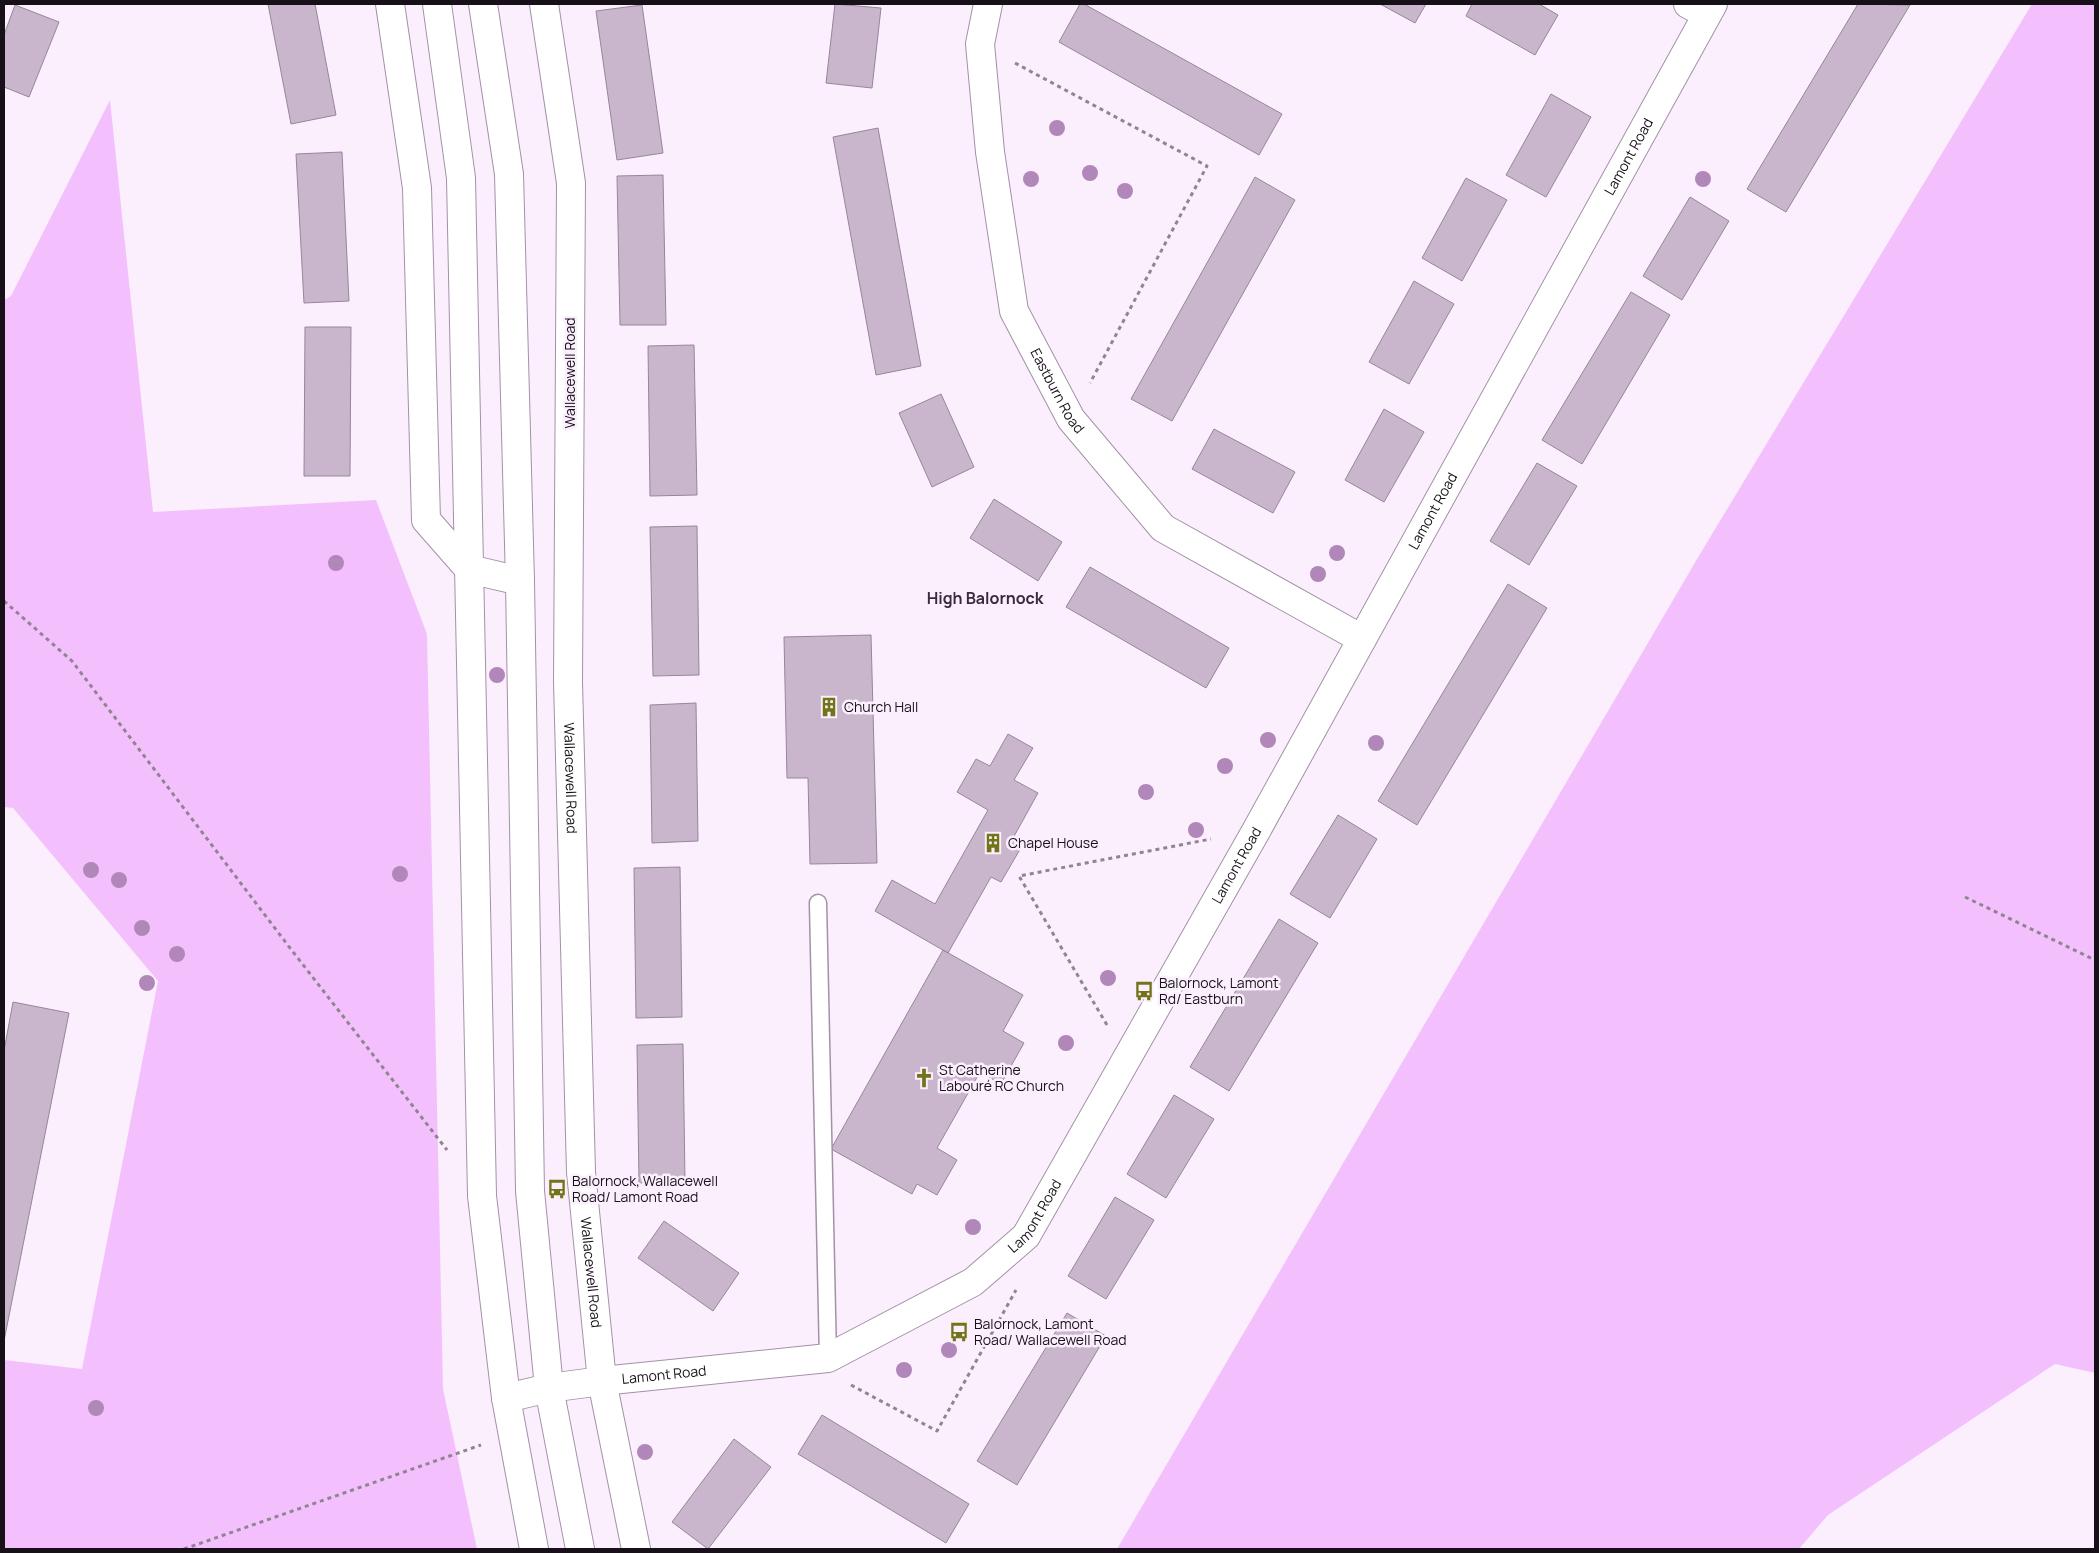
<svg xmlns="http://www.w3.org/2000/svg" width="2099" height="1553" font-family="Manrope,sans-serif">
	<rect width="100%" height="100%" fill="#fbeffd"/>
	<path fill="#f3c0fd" d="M2032 4H2095V1373L2055 1364 1828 1515 1799 1549H1117L1700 554Z
		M110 100 153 512 376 500 427 634 443 1389 477 1549H4V1360L82 1369 158 981 13 808 4 807V300L11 296Z"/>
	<path fill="#c9b6cc" stroke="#97859b" d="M268 4H315L336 115 291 124Z
		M835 4 881 8 872 88 826 83Z
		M1080 4H1084L1282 114 1259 155 1059 42Z
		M1380 4H1426L1415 23Z
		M1472 4H1539L1558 15 1535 55 1466 16Z
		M1858 4 1910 5 1786 212 1747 189Z
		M15 5 59 22 29 97 4 87V35Z
		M642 5 663 153 617 160 596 11Z
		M1551 94 1591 117 1546 197 1506 175Z
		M878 128 921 366 876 375 833 137Z
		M342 152 349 301 304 303 296 154Z
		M663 175 666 325H620L617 176Z
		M1255 177 1295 200 1172 421 1131 399Z
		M1466 178 1507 200 1462 281 1422 258Z
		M1690 197 1729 221 1682 300 1643 276Z
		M1414 281 1454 304 1409 384 1369 362Z
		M1631 292 1670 315 1582 464 1542 440Z
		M305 327H351L350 476H304Z
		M694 345 697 495 650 496 648 346Z
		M941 394 974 467 932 487 899 413Z
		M1384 409 1424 432 1384 502 1345 480Z
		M1214 429 1295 472 1273 513 1192 469Z
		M1537 463 1577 486 1529 565 1490 541Z
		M994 499 1062 542 1038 581 970 538Z
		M697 526 699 675 653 676 650 527Z
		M1090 567 1229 648 1206 688 1066 607Z
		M1508 584 1547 608 1417 825 1378 801Z
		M871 635 877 863 810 864 808 778H787L784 637Z
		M696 703 698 841 652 843 650 705Z
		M1008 734 1033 748 1014 780 1038 793 1012 840 1022 846 1001 882 991 877 948 953 875 911 892 880 935 904 988 810 957 792 976 759 990 766Z
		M1338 815 1377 839 1330 918 1290 894Z
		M680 867 682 1017 636 1018 634 868Z
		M1279 919 1318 943 1229 1091 1190 1067Z
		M943 950 1023 995 1003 1031 1024 1043 1001 1084 980 1072 937 1148 957 1160 937 1195 917 1184 912 1194 831 1149Z
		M13 1002 69 1013 4 1341V1051Z
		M683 1044 685 1182 639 1183 637 1045Z
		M1174 1095 1214 1119 1166 1198 1127 1174Z
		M1115 1197 1154 1220 1106 1299 1068 1276Z
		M664 1221 739 1273 713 1311 638 1258Z
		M1067 1313 1106 1336 1017 1485 977 1461Z
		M822 1415 969 1504 946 1543 798 1454Z
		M734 1439 771 1467 708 1549 672 1522Z"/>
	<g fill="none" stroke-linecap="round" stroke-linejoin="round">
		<defs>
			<path id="service" d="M818 903 828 1358"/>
			<g id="minor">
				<path d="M390 4 417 188 426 520 469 569 520 581"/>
				<path id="s1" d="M544 4 571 183 568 682 581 1172 602 1381 636 1549"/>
				<path id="s2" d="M988 4 980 44 990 152 1014 311 1071 419 1163 528 1362 639"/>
				<path d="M1688 4 1707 14"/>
			</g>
			<g id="tertiary">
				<path d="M437 4 461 178 482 1196 506 1398 534 1549"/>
				<path d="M483 4 509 174 520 581 530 1191 549 1388 580 1549"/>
				<path id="s3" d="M506 1398 549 1388 602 1381 828 1358 973 1282 1026 1236 1256 831 1713 4"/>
			</g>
		</defs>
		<use href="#service" stroke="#a391a7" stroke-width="19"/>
		<use href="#minor" stroke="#a391a7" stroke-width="30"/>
		<use href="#tertiary" stroke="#a391a7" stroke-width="30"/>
		<path stroke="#8f8591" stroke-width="3" stroke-dasharray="4 4" stroke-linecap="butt" d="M1015 63 1207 166 1090 383
			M4 601 72 661 290 948 447 1150
			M1965 897 2095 960
			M1107 1025 1019 876 1211 839
			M851 1385 937 1431 1016 1290
			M184 1549 481 1445"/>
		<use href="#service" stroke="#fff" stroke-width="16"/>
		<use href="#minor" stroke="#fff" stroke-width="28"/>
		<use href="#tertiary" stroke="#fff" stroke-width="28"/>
	</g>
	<g fill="#b087b8">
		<circle cx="1057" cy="128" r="8"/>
		<circle cx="1090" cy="173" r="8"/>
		<circle cx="1031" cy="179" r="8"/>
		<circle cx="1703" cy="179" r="8"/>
		<circle cx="1125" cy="191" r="8"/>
		<circle cx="1337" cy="553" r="8"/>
		<circle cx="336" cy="563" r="8"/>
		<circle cx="1318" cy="574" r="8"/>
		<circle cx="497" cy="675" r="8"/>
		<circle cx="1268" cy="740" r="8"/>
		<circle cx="1376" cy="743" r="8"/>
		<circle cx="1225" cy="766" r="8"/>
		<circle cx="1146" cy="792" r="8"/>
		<circle cx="1196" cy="830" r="8"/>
		<circle cx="91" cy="870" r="8"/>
		<circle cx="400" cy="874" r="8"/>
		<circle cx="119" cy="880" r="8"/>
		<circle cx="142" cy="928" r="8"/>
		<circle cx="177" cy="954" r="8"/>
		<circle cx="1108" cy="978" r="8"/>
		<circle cx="147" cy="983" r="8"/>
		<circle cx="1066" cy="1043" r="8"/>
		<circle cx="973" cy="1227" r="8"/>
		<circle cx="949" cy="1350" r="8"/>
		<circle cx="904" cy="1370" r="8"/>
		<circle cx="96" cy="1408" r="8"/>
		<circle cx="645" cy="1452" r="8"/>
	</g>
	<defs>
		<symbol id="building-bare" viewBox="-9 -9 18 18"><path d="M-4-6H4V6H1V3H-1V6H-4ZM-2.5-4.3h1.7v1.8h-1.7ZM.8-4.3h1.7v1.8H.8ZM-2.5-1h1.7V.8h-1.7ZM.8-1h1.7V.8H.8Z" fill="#72741a" stroke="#fbeffd" stroke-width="2.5" paint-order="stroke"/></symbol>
		<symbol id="bus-bare" viewBox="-9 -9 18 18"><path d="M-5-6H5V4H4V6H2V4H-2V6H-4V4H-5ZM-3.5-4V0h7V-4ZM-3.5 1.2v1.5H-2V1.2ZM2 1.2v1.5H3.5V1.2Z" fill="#72741a" stroke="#fbeffd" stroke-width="2.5" paint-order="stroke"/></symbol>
		<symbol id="church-bare" viewBox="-9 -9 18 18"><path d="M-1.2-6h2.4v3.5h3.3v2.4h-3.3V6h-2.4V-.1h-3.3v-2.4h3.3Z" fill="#72741a" stroke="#fbeffd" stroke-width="2.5" paint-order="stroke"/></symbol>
	</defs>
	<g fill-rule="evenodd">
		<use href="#building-bare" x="815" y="693" width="28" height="28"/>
		<use href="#building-bare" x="979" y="829" width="28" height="28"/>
		<use href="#bus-bare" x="1130" y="977" width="28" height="28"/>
		<use href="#church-bare" x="910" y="1064" width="28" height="28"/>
		<use href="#bus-bare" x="543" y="1175" width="28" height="28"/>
		<use href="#bus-bare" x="945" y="1318" width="28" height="28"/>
	</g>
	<g text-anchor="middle" stroke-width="5" stroke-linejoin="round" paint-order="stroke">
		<g font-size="14" fill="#171018" stroke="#fbeffd">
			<text dy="5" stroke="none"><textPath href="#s3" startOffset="1795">Lamont Road</textPath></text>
			<text transform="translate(570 373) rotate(-90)" y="5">Wallacewell Road</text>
			<text dy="5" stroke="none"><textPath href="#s2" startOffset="401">Eastburn Road</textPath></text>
			<text dy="5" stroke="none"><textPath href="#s3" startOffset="1390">Lamont Road</textPath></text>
			<text dy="5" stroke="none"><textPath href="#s1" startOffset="776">Wallacewell Road</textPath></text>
			<text dy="5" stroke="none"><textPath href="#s3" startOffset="985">Lamont Road</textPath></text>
			<text dy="5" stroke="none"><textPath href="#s3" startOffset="580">Lamont Road</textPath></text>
			<text dy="5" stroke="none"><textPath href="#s1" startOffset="1271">Wallacewell Road</textPath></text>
			<text dy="5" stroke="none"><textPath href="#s3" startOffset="160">Lamont Road</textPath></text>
		</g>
		<g font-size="14" fill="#171018" stroke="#fbeffd" text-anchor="start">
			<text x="844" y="712">Church Hall</text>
			<text x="1008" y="848">Chapel House</text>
			<text x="1159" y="988">Balornock, Lamont<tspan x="1159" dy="16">Rd/ Eastburn</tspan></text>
			<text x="939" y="1075">St Catherine<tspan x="939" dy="16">Labouré RC Church</tspan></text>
			<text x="572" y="1186">Balornock, Wallacewell<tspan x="572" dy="16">Road/ Lamont Road</tspan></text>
			<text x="974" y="1329">Balornock, Lamont<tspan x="974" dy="16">Road/ Wallacewell Road</tspan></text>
		</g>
		<g font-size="16" font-weight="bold" fill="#392a3c" stroke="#fbeffd">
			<text x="985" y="604">High Balornock</text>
		</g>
	</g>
	<rect width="2099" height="1553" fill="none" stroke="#171018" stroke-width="10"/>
</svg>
